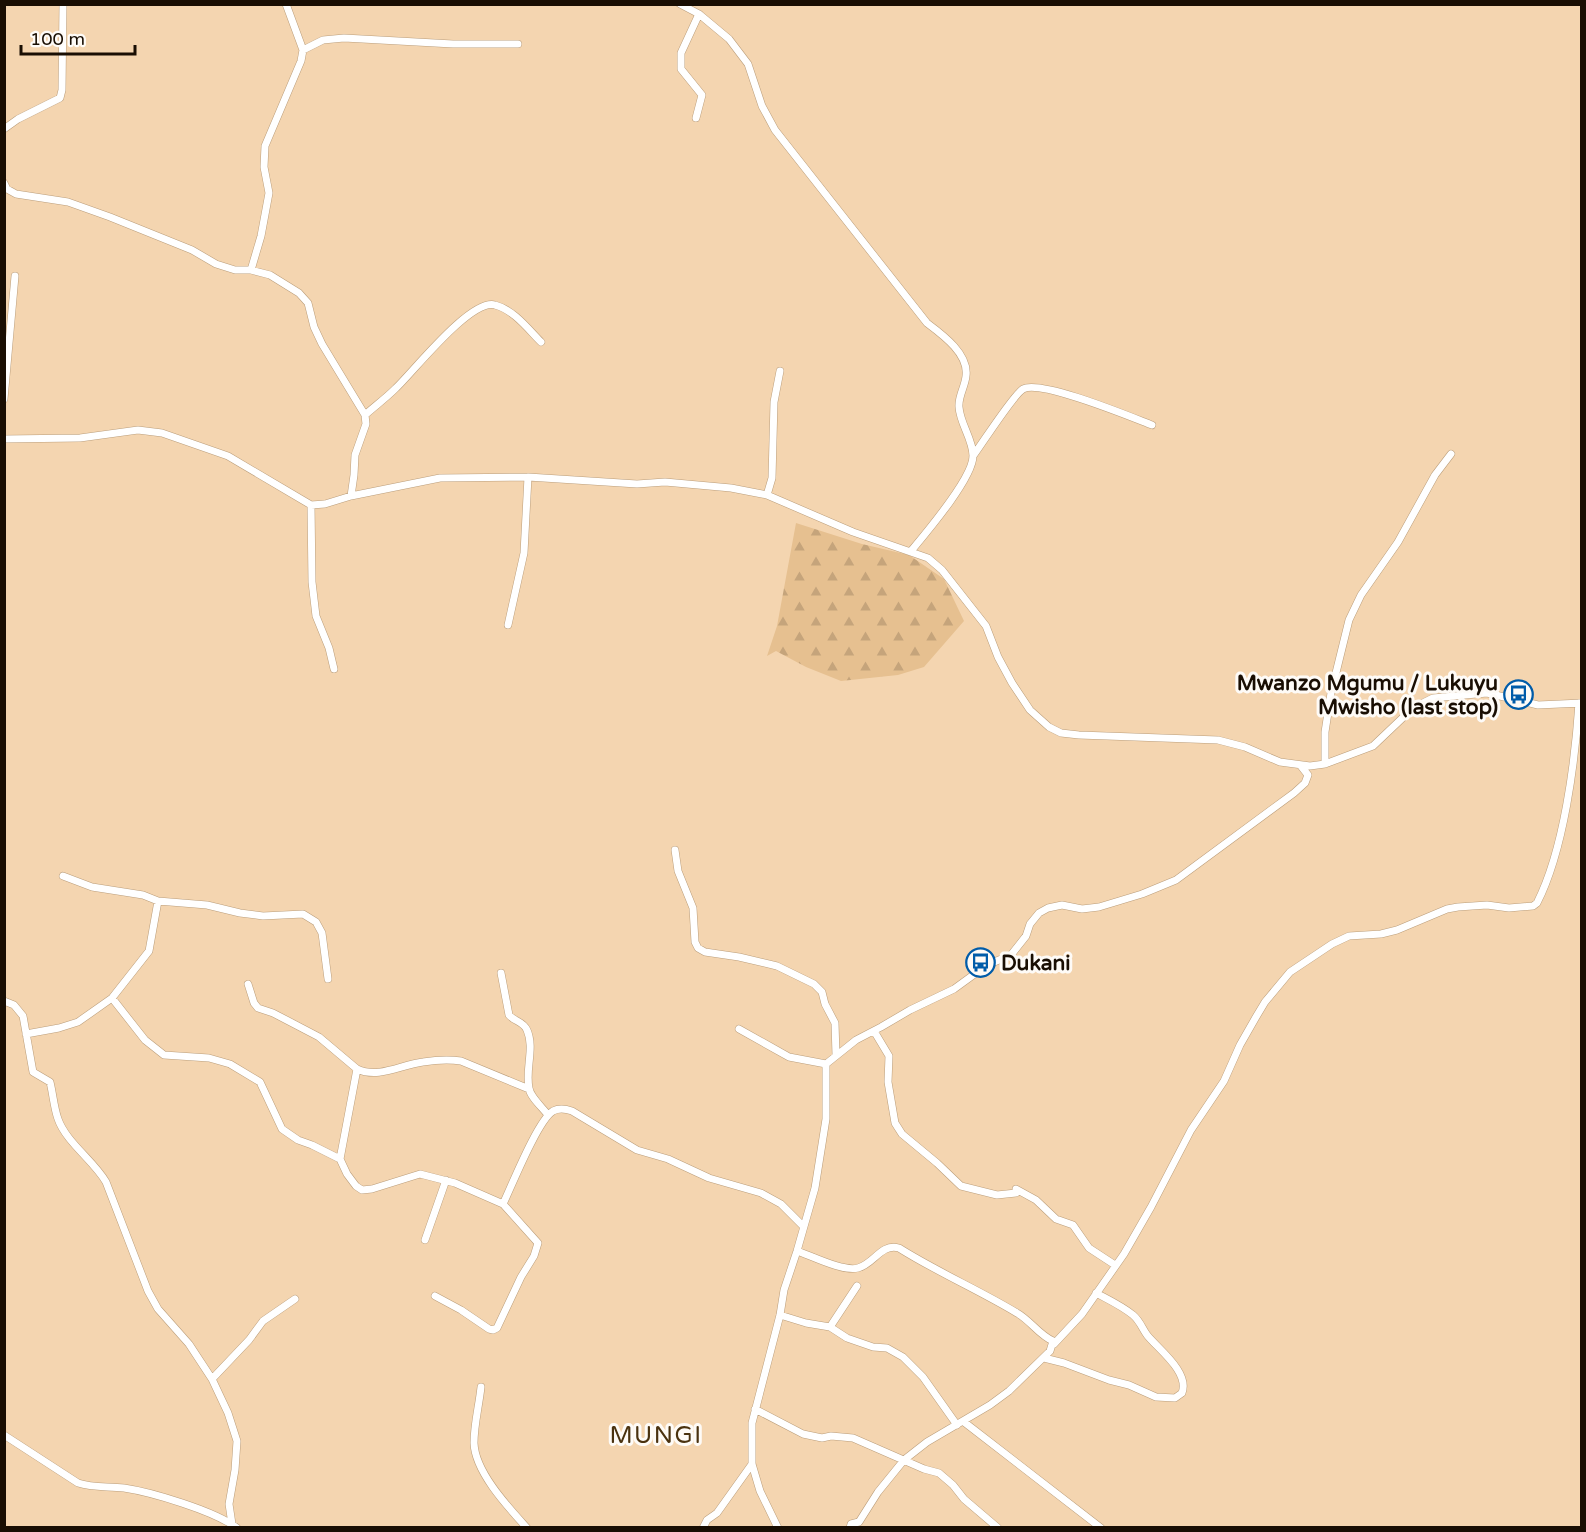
<svg xmlns="http://www.w3.org/2000/svg" width="1586" height="1532" font-family="'Varela Round',sans-serif">
	<defs>
		<pattern id="forest-firs" width="22" height="20" patternUnits="userSpaceOnUse" patternTransform="scale(1.5)"><rect width="22" height="20" fill="#e6c090"/><path d="M5 1l3.5 6h-7zM16 11l3.5 6h-7z" fill="#c5a47b"/></pattern>
	</defs>
	<rect width="100%" height="100%" fill="#f4d5b0"/>
	<path fill="url(#forest-firs)" d="M796 523 862 544 909 555 944 579 964 621 924 667 898 675 841 681 806 667 776 651 767 656 777 626Z"/>
	<g fill="none" stroke-linecap="round" stroke-linejoin="round">
		<defs>
			<path id="street" d="M680 4 699 14 729 39 748 64 762 106 775 130 927 323C943 335 969 354 966 376 965 387 958 396 959 407 960 424 973 439 973 456 973 478 926 533 911 551
				M303 50 323 40 344 38 453 44H518
				M696 118 702 95 681 69V53L699 14
				M4 129 18 119 60 98 62 90 63 4
				M4 183 7 189 16 194 68 202 110 217 192 250 216 264 235 270H251L270 275 299 293 308 303 314 327 322 344 365 415 366 424 355 455 354 475 351 496
				M251 270 261 236 269 193 264 167 265 146 301 61 303 50 286 4
				M4 399 15 276
				M365 415C375 406 386 398 396 388 414 371 471 298 495 305 514 310 528 329 541 342
				M4 439 80 438 138 430 162 433 228 456 311 505 325 504 351 496 440 478 528 477 637 484 665 482 731 488 767 495 853 532 928 558 942 570 986 626 998 657 1012 683 1030 710 1049 727 1061 733 1079 735 1218 740 1245 747 1280 762 1310 766 1325 764 1373 746 1413 708 1433 698 1487 693 1538 705 1582 703
				M973 456C982 444 1013 395 1023 389 1040 379 1131 417 1152 425
				M767 495 772 478 774 402 780 371
				M311 505 312 582 316 616 329 648 334 669
				M508 625 524 553 528 477
				M1325 764V732L1331 693 1349 620 1361 595 1398 542 1435 475 1451 454
				M675 850 678 871 693 908 695 942 698 948 705 952 739 957 777 966 814 984 822 992 825 1004 835 1023 836 1055
				M63 876 92 887 143 895 158 901
				M501 973 509 1015C515 1022 523 1021 527 1030 535 1048 525 1069 529 1088 530 1097 543 1108 548 1115
				M248 984 254 1003 258 1008 273 1013 319 1037 357 1069 340 1159 347 1174 356 1186 362 1190 372 1189 420 1174 455 1183 503 1204 538 1243 534 1256 521 1277 497 1328 493 1330 489 1329 461 1310 435 1296
				M112 998 145 1040 164 1055 209 1058 230 1064 260 1082 282 1129 298 1140 312 1145 340 1159
				M4 1001 14 1005 23 1016 33 1072 50 1082C53 1094 54 1108 58 1119 66 1142 94 1161 106 1182L148 1291 158 1309 189 1344 212 1379 228 1413 237 1441 235 1470 229 1504 232 1524
				M739 1029 789 1057 826 1064
				M874 1031 889 1056 888 1082 895 1123 902 1134 937 1163 961 1186 997 1195 1016 1193V1189L1036 1200 1056 1219 1073 1225 1089 1248 1115 1265
				M26 1034 59 1028 78 1022 112 998 149 951 158 901 207 905 240 913 263 916 303 914 316 922 322 933 328 979
				M357 1069C379 1079 400 1065 423 1062 435 1060 449 1059 461 1061L529 1089
				M503 1204C512 1185 538 1120 553 1111 559 1108 566 1109 572 1111L637 1150 668 1159 709 1178 761 1193 781 1204 803 1226
				M425 1240 446 1180
				M797 1251C812 1256 843 1272 858 1268 874 1264 881 1243 899 1248 937 1272 979 1290 1017 1313 1031 1321 1039 1335 1053 1341L1050 1351 1009 1391 990 1405 927 1442 904 1460 878 1492 859 1522 851 1524 850 1528
				M780 1315 806 1323 830 1327 847 1338 873 1347 887 1348 903 1357 923 1377 957 1425
				M830 1327 857 1286
				M1054 1344 1082 1314 1124 1254 1151 1207 1191 1130 1224 1081 1240 1045 1256 1017 1265 1002 1290 972 1332 944 1349 936 1381 934 1397 930 1447 909 1458 907 1487 905 1509 908 1533 906 1537 903C1564 850 1575 762 1579 703
				M1044 1358 1064 1363 1109 1380 1129 1385 1156 1397 1175 1398 1182 1393C1190 1372 1158 1349 1147 1335 1142 1328 1140 1321 1133 1315 1122 1306 1109 1300 1096 1293
				M212 1379 249 1340 263 1321 295 1299
				M481 1387C479 1406 474 1424 474 1443 475 1472 508 1507 527 1528
				M755 1409 803 1434 822 1438 831 1436 853 1438 924 1469 939 1473 953 1485 964 1499 998 1528
				M964 1422 1101 1528
				M4 1435 78 1483C93 1488 108 1486 124 1488 151 1492 215 1511 237 1528
				M703 1528 707 1520 717 1513 752 1464
				M778 1528 760 1491 752 1464V1423L780 1315 784 1290 797 1251 815 1188 826 1119V1064L856 1040 881 1027 910 1010 954 989 987 965 1011 955 1026 936 1030 924 1039 913 1048 908 1062 905 1082 909 1099 907 1142 894 1176 880 1294 793 1305 783 1308 775 1301 766"/>
		</defs>
		<use href="#street" stroke="#bb9e7b" stroke-width="8"/>
		<use href="#street" stroke="#fff" stroke-width="7"/>
	</g>
	<defs>
		<symbol id="bus-ring" viewBox="-11 -11 22 22"><circle r="9.5" fill="#fefbf7" stroke="#005ca9" stroke-width="1.5"/><path d="M-5-6H5V4H4V6H2V4H-2V6H-4V4H-5ZM-3.5-4V0h7V-4ZM-3.5 1.2v1.5H-2V1.2ZM2 1.2v1.5H3.5V1.2Z" fill="#005ca9"/></symbol>
	</defs>
	<g fill-rule="evenodd">
		<use href="#bus-ring" x="1502" y="678" width="33" height="33"/>
		<use href="#bus-ring" x="964" y="946" width="33" height="33"/>
	</g>
	<g text-anchor="middle" stroke-width="6" stroke-linejoin="round" paint-order="stroke">
		<g font-size="21" font-weight="bold" fill="#190e03" stroke="#fefbf7" text-anchor="end">
			<text x="1498" y="690">Mwanzo Mgumu / Lukuyu<tspan x="1498" dy="24">Mwisho (last stop)</tspan></text>
			<text x="1001" y="970" text-anchor="start">Dukani</text>
		</g>
		<g font-size="24" letter-spacing="1.5" fill="#4a320f" stroke="#fefbf7">
			<text x="656" y="1443">MUNGI</text>
		</g>
	</g>
	<rect width="1586" height="1532" fill="none" stroke="#190e03" stroke-width="12"/>
	<path d="M21 45v9h114v-9" fill="none" stroke="#190e03" stroke-width="3"/>
	<text x="30" y="45" font-size="18" fill="#190e03" stroke="#fefbf7" stroke-width="4.5" paint-order="stroke">100 m</text>
</svg>
